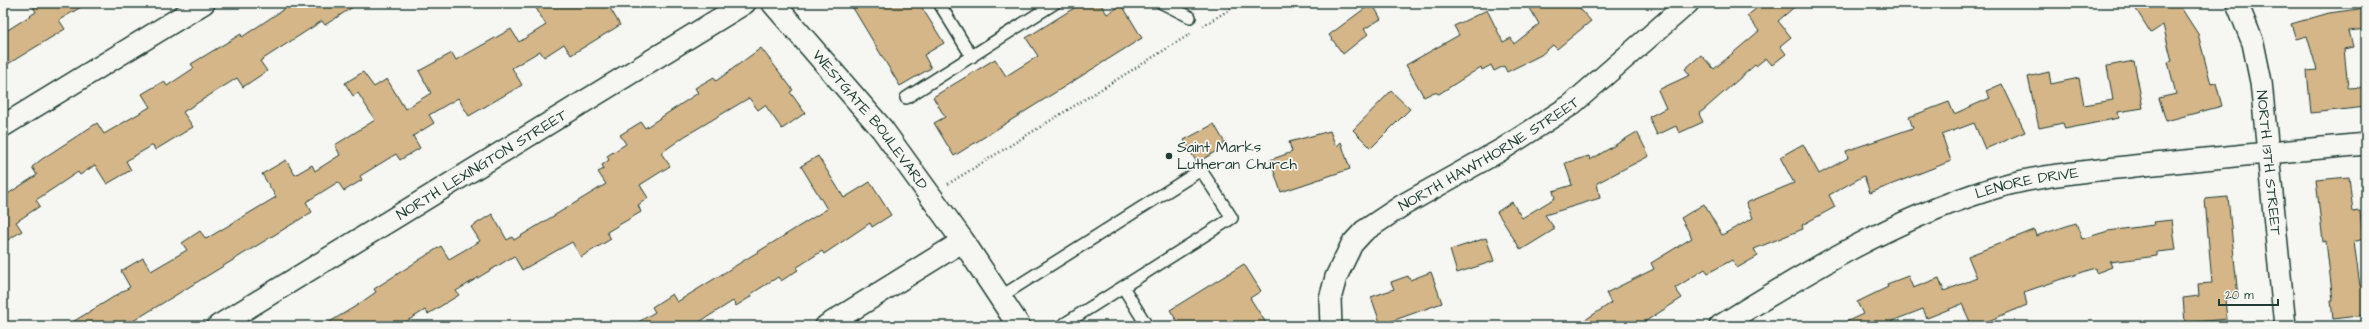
<svg xmlns="http://www.w3.org/2000/svg" width="2369" height="329" font-family="'Architects Daughter',sans-serif">
	<rect width="100%" height="100%" fill="#f6f6f2"/>
	<filter id="ink" filterUnits="userSpaceOnUse"><feTurbulence type="fractalNoise" baseFrequency=".025" numOctaves="2"/><feDisplacementMap in="SourceGraphic" scale="8" xChannelSelector="R" yChannelSelector="G"/><feConvolveMatrix kernelMatrix="1 2 1 2 8 2 1 2 1" color-interpolation-filters="sRGB"/></filter>
	<g filter="url(#ink)">
		<path fill="#d4b688" stroke="#1f3d34" d="M31 3H88L59 20 65 29 3 67V33L36 12Z
			M293 3H359L325 25 322 21 260 61 267 71 243 87 237 78 183 112 193 127 155 150 153 145 126 161 131 170 107 184 95 165 80 175 78 172 36 200 40 206 16 222 22 231 3 243V197L37 175 32 167 42 159 97 123 104 134 150 107 142 94 164 81 167 86 194 68 191 64 241 34 242 37Z
			M544 3H607L620 25 571 55 564 44 544 57 540 51 512 68 522 85 469 116 458 98 429 115 434 123 413 136 420 148 400 160 396 154 360 176 362 180 344 191 338 182 306 202 312 212 125 326H66L130 287 121 271 143 258 151 271 187 250 182 243 200 231 206 239 276 197 262 174 286 160 295 175 312 165 315 171 340 155 335 145 375 120 358 93 353 96 345 83 363 72 374 87 387 79 405 109 431 93 419 71 452 53 456 60 511 29 519 42 546 25 536 8Z
			M850 3H919L944 43 924 55 931 68 900 86Z
			M1082 3H1100L1107 14 1122 5 1142 38 954 156 934 123 945 117 933 97 995 59 1006 76 1038 56 1026 38Z
			M1372 3 1381 19 1364 29 1368 34 1343 54 1329 35Z
			M1527 3H1575L1591 21 1557 49 1553 45 1541 55 1507 72 1504 66 1494 71 1491 65 1482 70 1481 67 1439 94 1434 92 1424 97 1406 65 1459 35 1454 26 1487 10 1503 42 1511 38 1514 44 1539 24Z
			M1763 3H1799L1778 21 1791 37 1780 46 1786 54 1772 65 1766 58 1756 66 1755 65 1699 114 1703 122 1679 133 1676 126 1657 135 1649 117 1666 108 1658 90 1690 75 1685 69 1701 55 1714 69 1759 31 1747 16Z
			M2132 3H2178L2198 34 2211 84 2216 83 2222 106 2166 121 2159 98 2176 94 2168 62 2172 61 2163 25 2151 33Z
			M2366 8V29L2349 31 2353 47 2344 49 2348 88 2366 87V107L2311 113 2307 71 2317 70 2307 36 2296 39 2291 24 2329 13Z
			M761 48 793 90 790 92 805 113 782 129 765 105 758 110 749 98 685 136 661 153 670 166 640 185 648 198 638 205 641 212 607 232 611 239 581 257 572 242 522 270 514 256 456 291 459 295 428 314 425 310 399 326H323L356 306 376 292 374 289 441 246 449 259 480 241 471 227 492 214 507 240 512 237 514 240 606 184 598 172 604 169 602 165 609 160 607 156 626 144 620 135 641 122 645 128 698 93 695 88 714 77 716 81Z
			M2134 61 2143 108 2118 112 2119 118 2065 129 2063 123 2039 128 2028 77 2049 72 2051 84 2079 78 2084 105 2113 100 2107 66Z
			M2002 84 2025 132 1985 149 1974 123 1942 135 1951 161 1870 193 1864 176 1829 195 1835 207 1802 225 1803 229 1754 249 1758 256 1737 268 1732 260 1708 273 1705 269 1675 288 1682 298 1638 326H1576L1611 303 1606 293 1654 269 1651 263 1692 238 1681 218 1704 204 1722 235 1753 218 1746 203 1794 183 1780 157 1803 144 1819 174 1848 158 1846 151 1913 128 1909 117 1949 102 1954 114 1990 98 1986 91Z
			M1391 91 1410 109 1371 148 1353 130Z
			M1214 124 1225 143 1217 148 1218 150 1197 163 1184 140Z
			M1330 131 1336 147 1341 142 1350 169 1281 192 1270 160 1292 152 1289 142Z
			M1637 132 1649 156 1597 183 1600 198 1545 215 1555 229 1521 250 1497 212 1512 202 1522 218 1555 198 1553 191 1572 185 1565 163 1589 156 1590 160Z
			M818 156 844 198 870 182 891 215 872 227 870 223 824 254 822 251 796 268 798 270 781 281 778 277 751 294 752 296 736 306 733 301 693 326H632L655 312 652 307 672 294 677 302 827 209 801 166Z
			M2349 177 2353 212 2360 211 2363 239 2354 242 2360 286 2366 285V315L2333 319 2331 301H2333L2326 241 2323 242 2316 180Z
			M2228 197 2238 297 2225 299 2227 319 2185 323 2183 298 2199 296 2198 284 2212 283 2205 199Z
			M2172 220 2176 250 2157 252V256L2110 262 2112 267 2096 273 2095 268 2024 292 2027 305 1976 326H1972L1962 304 1927 318 1923 309 1892 321 1895 326H1837L1863 314 1857 302 1888 287 1887 284 1908 276 1913 288 1939 278 1944 291 1977 278 1968 256 2034 230 2036 236 2076 223 2082 239 2108 231 2154 225 2153 222Z
			M1486 238 1494 261 1457 273 1450 250Z
			M1244 264 1261 291 1250 298 1268 326H1180L1170 310Z
			M1431 272 1442 303 1381 325 1371 297 1394 289 1391 282 1408 276 1410 280Z"/>
		<g fill="none" stroke-linecap="round" stroke-linejoin="round">
			<defs>
				<path id="lane" d="M939 3 972 57
					M1162 3 1190 17
					M906 98 1055 3
					M1123 287 1147 326
					M1000 297 1201 170 1232 218 1061 326"/>
				<g id="street">
					<path id="s1" d="M2237 3 2253 43 2261 82 2285 326"/>
					<path d="M3 126 204 3"/>
					<path id="s2" d="M218 326 745 3"/>
					<path d="M826 326 963 241"/>
					<path id="s3" d="M1331 326 1330 299 1336 277 1352 244 1364 231 1403 205 1501 150 1571 105 1688 3"/>
					<path id="s4" d="M1720 326C1805 273 1892 220 1988 190 2035 175 2085 172 2134 166 2211 158 2289 151 2366 144"/>
				</g>
				<g id="secondary">
					<path id="s5" d="M773 3 882 129 963 241 1019 326"/>
				</g>
			</defs>
			<use href="#lane" stroke="#1f3d34" stroke-width="14"/>
			<use href="#street" stroke="#1f3d34" stroke-width="24"/>
			<use href="#secondary" stroke="#1f3d34" stroke-width="25"/>
			<path stroke="#1f3d34" stroke-width="2.5" stroke-dasharray="1 3" stroke-linecap="butt" d="M1203 26 1240 3
				M948 184 1192 33"/>
			<use href="#lane" stroke="#f6f6f2" stroke-width="11"/>
			<use href="#street" stroke="#f6f6f2" stroke-width="21"/>
			<use href="#secondary" stroke="#f6f6f2" stroke-width="22"/>
		</g>
	</g>
	<circle fill="#1f3d34" stroke="#f6f6f2" stroke-width="1.5" cx="1169" cy="156" r="4"/>
	<g text-anchor="middle" stroke-width="3.5" stroke-linejoin="round" paint-order="stroke">
		<g font-size="15" fill="#1f3d34" stroke="#f6f6f2">
			<text dy="5" stroke="none"><textPath href="#s5" startOffset="152">WESTGATE BOULEVARD</textPath></text>
			<text dy="5" stroke="none"><textPath href="#s3" startOffset="251">NORTH HAWTHORNE STREET</textPath></text>
			<text dy="5" stroke="none"><textPath href="#s1" startOffset="164">NORTH 13TH STREET</textPath></text>
			<text dy="5" stroke="none"><textPath href="#s2" startOffset="309">NORTH LEXINGTON STREET</textPath></text>
			<text dy="5" stroke="none"><textPath href="#s4" startOffset="341">LENORE DRIVE</textPath></text>
		</g>
		<g font-size="15" fill="#1f3d34" stroke="#f6f6f2" text-anchor="start">
			<text x="1177" y="152">Saint Marks<tspan x="1177" dy="17">Lutheran Church</tspan></text>
		</g>
	</g>
	<rect width="2369" height="329" fill="none" stroke="#f6f6f2" stroke-width="16"/>
	<rect x="8" y="8" width="2353" height="313" fill="none" stroke="#1f3d34" stroke-width="1.5" filter="url(#ink)"/>
	<path d="M2219 299v6h59v-6" fill="none" stroke="#1f3d34" stroke-width="2"/>
	<text x="2225" y="299" font-size="12" fill="#1f3d34" stroke="#f6f6f2" stroke-width="3" paint-order="stroke">20 m</text>
</svg>
